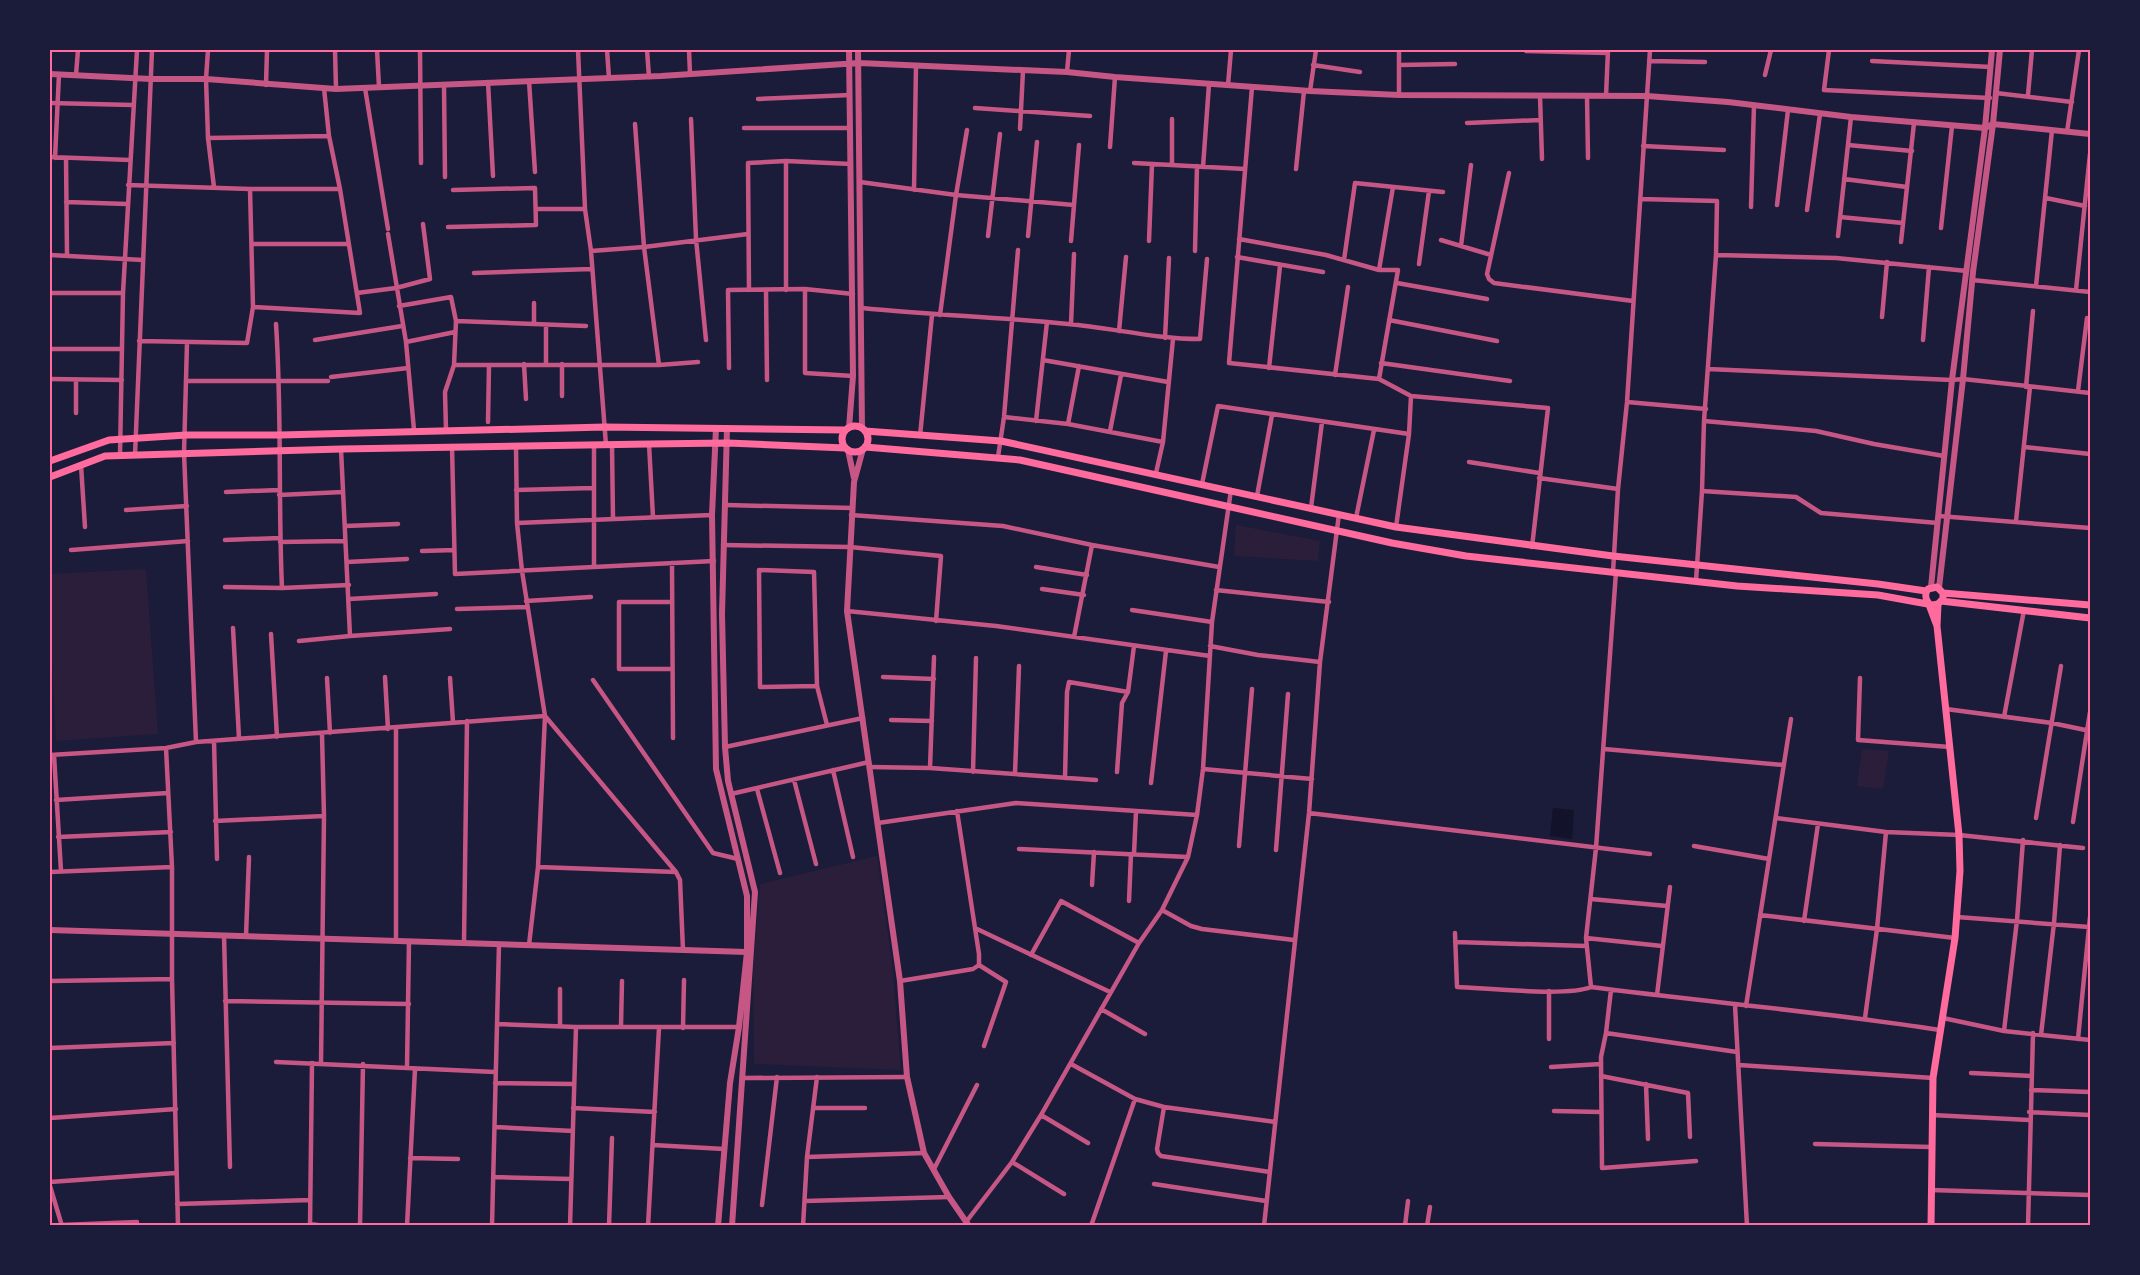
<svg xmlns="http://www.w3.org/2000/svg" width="2140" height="1275" font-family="'Varela Round',sans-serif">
	<rect width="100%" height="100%" fill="#1b1b3a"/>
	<path fill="#2a1e3b" d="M1236 525 1320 541 1318 561 1234 556Z
		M146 569 158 734 56 741 50 624V574Z
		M1862 749 1889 751 1883 789 1857 786Z
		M877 856 892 962 901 1070 754 1064 753 971 760 884Z"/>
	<path fill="#12122b" d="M1553 808 1574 810 1572 839 1550 836Z"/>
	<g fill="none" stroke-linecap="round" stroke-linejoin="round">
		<path stroke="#c65784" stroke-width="4.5" d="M208 50 206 79 208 138 329 136
			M335 50 336 89
			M377 50 379 87
			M420 50 421 163
			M578 50 585 209 591 251 606 445
			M607 50 609 78
			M647 50 649 77
			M689 50 690 74
			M1399 50V95
			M1829 50 1824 90 1990 98
			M1526 51 1608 53
			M1649 61 1705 62
			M1872 61 1991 67
			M1313 65 1360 72
			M1399 65 1455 64
			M1067 72 1069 50
			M76 75 78 50
			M1765 75 1771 50
			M529 81 535 172
			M488 82 493 176
			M266 85 267 50
			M444 85 445 177
			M1228 85 1231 50
			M1252 87 1229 363 1379 379 1411 396 1409 434 1396 527
			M365 88 388 229
			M1310 91 1316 50
			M1996 93 2072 102
			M2028 95 2032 50
			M1540 96 1542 159
			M1587 96 1588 158
			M1606 96 1608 50
			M758 99 850 95
			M50 103 133 105
			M975 108 1090 116
			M691 119 696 239 706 340
			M1172 119V165
			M1467 123 1540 120
			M635 124 644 247 659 365
			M744 128H850
			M1020 129 1023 71
			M2067 132 2079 50
			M208 138 214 187
			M1848 145 1912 151
			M1643 146 1724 150
			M1110 147 1115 77
			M50 157 130 160
			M55 158 59 74
			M66 158 67 254
			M786 161V290
			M1134 163 1245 169
			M1203 167 1209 84
			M1296 169 1304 91
			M1509 173 1487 274 1489 279 1494 283 1633 301
			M1844 179 1907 187
			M860 182 956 195 1074 205
			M128 185 250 189H340
			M914 190 916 65
			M2046 198 2085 206
			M1640 199 1717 201 1716 255 1704 421 1702 491 1696 581
			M66 202 127 204
			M1777 205 1788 110
			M1751 207 1754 105
			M536 209H585
			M1807 210 1820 114
			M1840 217 1903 223
			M448 227 536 225 535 188 453 190
			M1941 228 1952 126
			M388 234 406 342 414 430
			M988 236 1000 134
			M1028 236 1037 142
			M1838 236 1851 117
			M1239 239 1326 255 1379 270H1398L1379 379
			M1441 240 1491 255
			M1071 241 1079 145
			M1149 241 1152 164
			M1901 242 1914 123
			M252 244H348
			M1461 246 1471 165
			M591 251 644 247 748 234
			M1195 251 1197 166
			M50 255 143 260
			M1716 255 1836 258 1967 271
			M1237 257 1323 272
			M1344 260 1355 183 1443 192
			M1419 264 1429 191
			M1379 270 1393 187
			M474 273 591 269
			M1972 280 2090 292
			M1397 283 1487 299
			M2036 286 2052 130
			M805 289V373L853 376
			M749 290 748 163 786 161 851 164
			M766 290 767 380
			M2076 290 2090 154
			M50 293H123
			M357 293 396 288 430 279 423 224
			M399 306 451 297 456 321 454 365 445 392 446 430
			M253 307 360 313 340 189 329 136 324 88
			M862 308C931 315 999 317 1068 324 1113 328 1155 339 1200 339L1207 259
			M940 315 956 195 967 130
			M1882 317 1887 262
			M1389 320 1497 341
			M456 321 586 326
			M276 324C282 412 278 500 282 588
			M534 324V303
			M1071 324 1074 254
			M1119 331 1126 257
			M1165 338 1169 258
			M315 340 402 326
			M1923 340 1929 267
			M139 341 247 343 253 307 250 189
			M406 342 455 332
			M187 343 184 453 196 742
			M50 349H121
			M1043 360 1168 382
			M1381 363 1510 381
			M524 364 526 399
			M546 364V325
			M454 365H659L698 362
			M729 368 728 290 805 289 853 294
			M1269 368 1280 266
			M1708 369 1952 380 1963 379 2090 393
			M1335 375 1348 287
			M331 377 408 368
			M50 379 122 380
			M76 380V413
			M186 381H328
			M2026 387 2033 311
			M2078 391 2087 318
			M562 396V364
			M1411 396 1548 408 1532 547
			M1627 402 1706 409
			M1004 417 1068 424 1163 442
			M1036 421 1047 322
			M1704 421 1816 431 1874 444 1944 456
			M488 422 489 365
			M1068 424 1079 366
			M1110 431 1121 375
			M920 436 932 315
			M649 444 653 517
			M612 445 613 519
			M452 446 455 574 714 561
			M516 446 517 523 522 571 545 716 538 867 529 945
			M2024 447 2090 454
			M120 455 123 293 137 50
			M135 455 152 50
			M998 457 1004 417 1018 250
			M1469 462 1539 473
			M81 465 85 527
			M1156 473 1163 442 1173 339
			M1539 478 1618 489
			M1202 484 1218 406 1409 434
			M516 490 593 488
			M1702 491 1796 497 1821 513 1938 523
			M226 492 279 490
			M279 495 343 492
			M1257 496 1272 415
			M726 505 852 508
			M1311 508 1322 422
			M126 510 187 506
			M851 515 1003 526 1092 545 1074 637
			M1939 516 2090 528
			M1356 518 1374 430
			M2016 521 2030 387
			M517 523 712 515
			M345 526 398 524
			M225 540 280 538
			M280 542 345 541
			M723 545 850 547 941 556 936 621
			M1092 545 1219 567
			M71 550 188 541
			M422 551 454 550
			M347 562 407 559
			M672 563 673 738
			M594 567V445
			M1036 567 1087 575
			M1613 572 1618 489 1627 402 1650 50
			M225 587 282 588 349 585
			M1042 589 1084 595
			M1216 590 1329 602
			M349 599 436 594
			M526 601 591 597
			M671 602H619V669H672
			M457 609 527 607
			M1132 610 1212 622
			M847 611 996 626 1210 656
			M233 628 239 738
			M271 634 277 737
			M350 636 450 629
			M299 641 350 636 341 449
			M1210 646 1258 655 1320 662
			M385 677 388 729
			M883 677 934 679
			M327 678 330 733
			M450 678 453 722
			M1860 678 1858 740 1950 747
			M593 680 713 853 738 859
			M817 686 760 687 759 570 814 572 817 686 827 725
			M1946 709 2052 723 2090 731
			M2004 717 2024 610
			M891 720 932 721
			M396 728V941
			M214 741 217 859
			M725 747 863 718
			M166 748 172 867V979L178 1226
			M1604 749 1784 765
			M50 755 166 748 196 742 545 716 676 872 680 880 683 950
			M54 755 61 871
			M870 767 930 768 1096 780
			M930 768 934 657
			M1203 769 1312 779
			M833 770 853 857
			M973 772 976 658
			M1117 772 1122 703 1128 692 1134 646
			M1015 774 1019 666
			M1065 778 1067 692 1069 682 1128 692
			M794 780 816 864
			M1151 783 1166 651
			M757 789 780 873
			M731 794 869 762
			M56 800 168 793
			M1309 813 1650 854
			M1776 818 1886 832 1959 835 2083 848
			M2036 818 2061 666
			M215 821 324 816
			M2073 822 2090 712
			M878 823 1016 803 1197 815
			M58 837 171 832
			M1239 846 1252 689
			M1694 846 1769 859
			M1019 849 1188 857
			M1276 850 1288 694
			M1134 854 1136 811
			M538 867 676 872
			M50 872 172 867
			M1092 885 1094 852
			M1591 899 1667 906
			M1129 901 1131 854
			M1162 910 1191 926 1202 929 1294 940
			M1760 915 1955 938
			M1957 917 2089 927
			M1804 921 1818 824
			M975 928 1110 992
			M1455 933 1457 987C1486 988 1567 997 1591 987 1707 1002 1824 1012 1940 1030
			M224 935 230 1167
			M246 936 249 857
			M1586 938 1662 946
			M464 942 467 721
			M1455 942 1586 946
			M1031 955 1061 901 1139 943
			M979 965 1006 982 984 1046
			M50 981 172 979
			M900 981 973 969 979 965V954L957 811
			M1591 987 1586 938 1596 848 1616 572
			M560 989V1026
			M1611 990 1606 1033 1601 1057 1602 1168 1696 1161
			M1549 991V1039
			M1657 995 1670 887
			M225 1001 409 1004
			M1735 1005 1747 1226
			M1746 1006 1791 719
			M1101 1009 1145 1034
			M1865 1018 1877 929 1886 832
			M1943 1018 2004 1031 2090 1040
			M497 1024 576 1027H739
			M621 1026 622 981
			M683 1028 684 980
			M2004 1031 2017 920 2023 840
			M1606 1033 1737 1052
			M2041 1035 2054 923 2060 845
			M2078 1039 2090 917
			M50 1048 174 1043
			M276 1062C349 1065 422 1069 495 1072
			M321 1064 324 816 322 734
			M1071 1064 1135 1099 1164 1107 1275 1122
			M1739 1065 1933 1078
			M1551 1067 1601 1064
			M407 1068 409 941
			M1971 1073 2032 1076
			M1601 1076 1688 1093 1690 1137
			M743 1078 907 1077
			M495 1083 574 1084
			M1646 1084 1648 1139
			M2031 1090 2090 1092
			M1164 1107 1157 1149 1158 1153 1161 1156 1270 1172
			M573 1108 655 1112
			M814 1108H865
			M1554 1111 1601 1112
			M2029 1112 2090 1115
			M1041 1115 1088 1143
			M1932 1115 2029 1120
			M50 1118 176 1109
			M495 1127 573 1131
			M1815 1144 1931 1147
			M653 1145 724 1149
			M807 1157 924 1153
			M410 1158 458 1159
			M1012 1162 1064 1194
			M934 1169 977 1085
			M493 1177 571 1179
			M50 1182 175 1173
			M1154 1184 1266 1201
			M50 1186 62 1226
			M1931 1190 2090 1195
			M805 1201 949 1197
			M177 1204 310 1200
			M762 1205 777 1077
			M966 1222 1012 1162 1041 1115 1139 943 1162 910 1188 857 1197 815 1203 769 1212 622 1231 490
			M310 1224 325 1226
			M62 1225 137 1222
			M310 1226 312 1063
			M360 1226 363 1064
			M407 1226 415 1069
			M492 1226 499 944
			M570 1226 576 1027
			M609 1226 612 1138
			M648 1226 659 1028
			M803 1226 807 1157 817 1077
			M1091 1226 1135 1099
			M1264 1226 1309 813 1320 662 1339 514
			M1405 1226 1408 1201
			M1427 1226 1430 1207
			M2028 1226 2033 1033"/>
		<path stroke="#c65784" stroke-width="6" d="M858 50 862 428
			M50 74 151 79H206L336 89 661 76 859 63 1067 72 1115 77 1310 91 1399 95 1647 96 1728 102 1851 117 1985 128 1993 124 2090 134
			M716 428 712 515 716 769 747 896V952L739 1027 730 1083 718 1226
			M727 428 722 614 725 747 728 781 755 892 732 1226
			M849 428 853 376 849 50
			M863 449 854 482 847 611 900 981 907 1077 924 1153 949 1197 969 1226
			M848 450 854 478
			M1931 587 1952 380 1985 128 1992 50
			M1939 588 1963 379 1973 272 1993 124 2000 50
			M50 930 747 952"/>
		<path stroke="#ff6b9d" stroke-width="7" d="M842 439a13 13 0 1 1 26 0a13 13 0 1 1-26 0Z
			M865 431 1001 441 1396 527 1613 556 1878 584 1926 591
			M865 447 1020 460 1392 543 1466 556 1737 586 1878 595 1933 605 1938 604 1943 599V593L1937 587 1928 589C1925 593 1925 598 1928 602L1937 626 1938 604
			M50 461 109 440 186 435H280L605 427 845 430
			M50 477 105 456 341 449 649 444 728 443 845 448
			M1943 593 2090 605
			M1941 601 2090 618
			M1931 1226 1933 1078 1955 938 1960 871 1959 835 1937 626"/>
	</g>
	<rect width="2140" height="1275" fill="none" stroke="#1b1b3a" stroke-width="102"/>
	<rect x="51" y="51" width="2038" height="1173" fill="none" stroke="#ff6b9d" stroke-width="2"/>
</svg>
